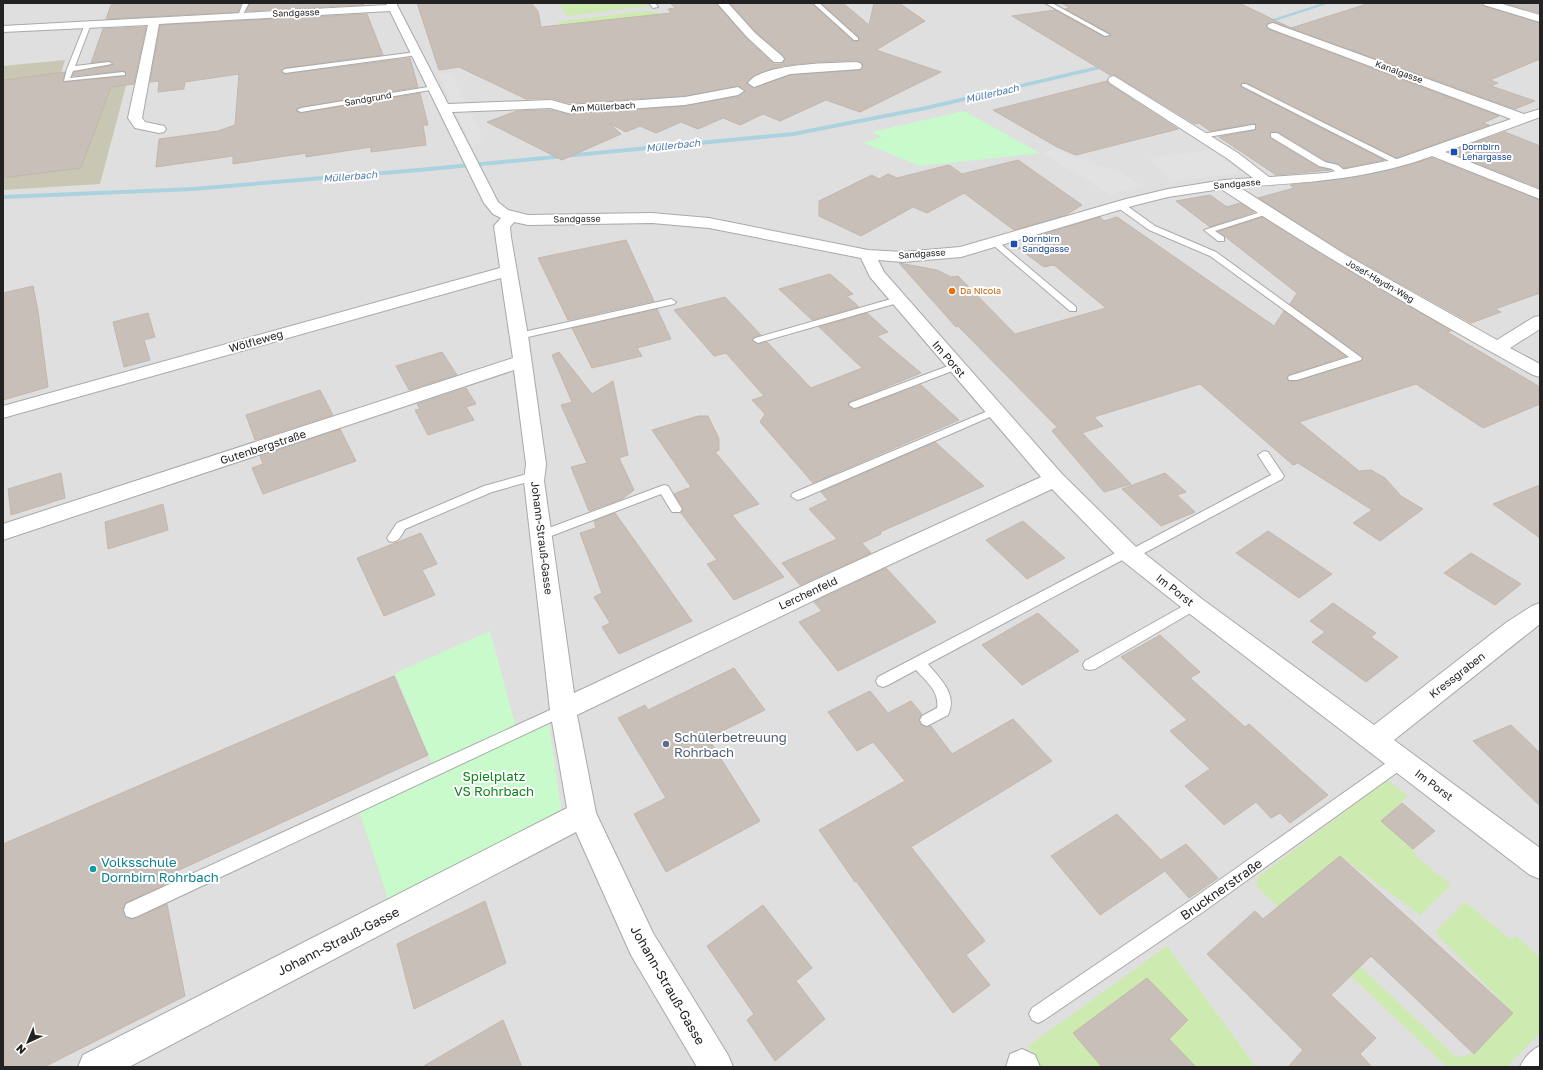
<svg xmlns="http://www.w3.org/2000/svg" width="1543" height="1070" font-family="'Golos Text',sans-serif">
	<rect width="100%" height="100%" fill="#f2efe9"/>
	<path fill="#e0dfdf" d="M3 3H1540V1067H3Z"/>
	<path fill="#c7c7b4" d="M65 60 58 84 128 78 100 184 3 190V66Z"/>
	<path fill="#cdebb0" d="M559 3H645L648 6 567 16Z
		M713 3 745 36 685 44 558 25V22L561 21 646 11 659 13 673 30Z
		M1387 780 1408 796 1381 821 1413 849 1417 857 1451 885 1420 915 1340 856 1294 904 1456 1057 1474 1054 1513 1013 1435 932 1465 902 1510 939 1516 936 1540 957V1033L1507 1067H1447L1256 886 1258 877Z
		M1167 946 1256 1067H1041L1028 1046Z"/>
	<path fill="#c8facc" d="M964 111 1040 153 920 166 863 143 882 137 872 132Z
		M490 631 517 731 548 717 562 814 388 899 359 811 436 774 395 673Z"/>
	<path fill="#e2e2e2" d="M451 73 485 142 471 144 439 75Z
		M722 86 725 91 671 98 580 105 579 99Z
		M1055 149 1123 174 1141 185 1111 195 1042 153Z
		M1212 150 1239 171 1234 174 1172 181 1148 158Z"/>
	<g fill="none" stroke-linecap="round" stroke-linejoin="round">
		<path fill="#aad3df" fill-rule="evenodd" d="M1323 3H1330L1263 25 1258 24Z
			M1111 63 1114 65 1113 66 926 110 793 136 419 172 193 191 3 199V195L193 187 419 168 793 132 926 106Z"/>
	</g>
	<path fill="#c7bfb8" stroke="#c4b6ab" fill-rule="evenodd" d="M126 3H241L238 12 106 19 111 5Z
		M250 3H363L364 5 246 11Z
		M417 3H531L538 11 541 27 671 13 668 9 675 8 670 3H716L746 38 774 64H782L785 58 756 32 730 3H812L854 42 859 41V37L821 3H843L869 25 874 3H899L925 21 876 50 941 72 860 112 826 100 780 121 763 114 740 125 723 118 698 129 681 122 656 133 640 126 626 132 609 123 621 134 562 160 487 122 517 111 550 110 568 114 685 106 738 96 745 91 738 86 685 96 569 103 551 98 526 99 459 67 439 70ZM856 60 860 62 863 65 860 70 790 75 755 88 746 83 755 75 781 66 815 62Z
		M1061 3H1239L1291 28 1370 3H1482L1484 6 1540 23V59L1490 80 1498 83 1491 86 1535 101 1515 109 1274 22 1269 23 1266 26 1268 29 1499 116 1483 123 1489 125 1396 158 1247 83 1242 82 1241 87 1384 160 1344 168 1338 164 1326 161 1278 132H1271L1270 138 1318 167 1331 170 1276 175 1219 137 1255 130 1256 124 1210 131 1199 123 1195 124 1115 75H1110L1012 16 1055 10 1104 37 1111 36V34L1065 9 1070 8Z
		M1504 3H1540V13Z
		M367 14 383 55 285 68 281 71 285 74 410 58 418 87 301 107 296 111 301 113 420 93 428 125H423L426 145 371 152V147L306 157V153L233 164V156L156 167 159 139 218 131 235 125 239 74 185 82 184 89 158 92 159 81 150 82 160 25Z
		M146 27 134 84 111 87 81 168 3 178V80L65 72 63 81 64 82 125 76 126 73 123 71 72 76 74 72 113 65 109 61 91 63 103 29Z
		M1107 81 1109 84 1178 129 1076 155 1057 147 993 110Z
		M1505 132 1540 146V188L1449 152Z
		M1432 158 1540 200V293L1495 309 1501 312 1471 323 1347 254 1258 198 1294 188 1290 185 1361 176 1409 165Z
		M1018 160 1082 205 1066 215 1014 230 964 193 927 213 913 207 861 236 819 216V201L872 175 879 179 888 174 897 178 949 165 962 174Z
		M1210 195 1227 207 1240 203 1254 212 1210 227 1176 201Z
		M1100 217 1104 221 1117 217 1274 326 1284 311 1346 356 1289 375 1287 379 1289 382 1297 381 1361 361 1363 358 1290 304 1297 293 1218 231 1262 217 1451 331 1447 332 1540 387V404L1483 428 1416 384 1299 422 1359 471 1371 470 1385 478 1401 496 1423 509 1380 541 1353 523 1372 510 1298 463 1293 465 1200 384 1094 417 1103 426 1082 433 1131 484 1104 492 1052 431 1057 427 958 326 956 327 899 263 937 270 951 277 958 276 1015 334 1106 308 1054 265 1044 267 1018 248 1033 244 1027 239Z
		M626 240 654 301 568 320 538 258Z
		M830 274 853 294 847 296 859 307 812 320 779 289Z
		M33 286 38 311 48 387 3 400V293Z
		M725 297 761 335 754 337 752 341 758 344 767 342 811 388 862 368 819 327 867 313 888 332 877 336 921 373 849 402 848 406 853 409 858 408 921 385 959 420 813 483 760 422 765 414 752 400 764 396 726 353 714 356 674 310Z
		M657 309 671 339 637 348 642 356 592 368 572 328Z
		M148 313 155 337 144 340 150 360 124 367 113 322Z
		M442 352 457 375 409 390 396 366Z
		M559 352 592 394 613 381 628 455 619 458 634 490 622 499 589 511 571 467 587 463 561 405 572 402 552 355Z
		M466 388 476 404 466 407 474 420 428 435 415 410 420 409 417 404Z
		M320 390 333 415 255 440 246 415Z
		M698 416H708L719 439V450L715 452 759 504 732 515 784 577 734 600 707 564 717 560 681 513 683 508 674 494 691 487 652 430Z
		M340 429 356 461 263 494 252 468 263 464 260 456Z
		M935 442 984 486 880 532 881 534 862 543 871 553 800 585 782 563 837 539 809 509 828 500 821 492Z
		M61 473 65 498 11 515 8 489Z
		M1165 473 1186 492 1177 495 1195 512 1161 526 1122 489Z
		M1540 485V538L1493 504Z
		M163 504 168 530 108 549 105 522Z
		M615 513 692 621 619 654 602 627 610 623 594 597 602 593 580 533 596 528 594 521Z
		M1023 521 1065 558 1027 579 986 540Z
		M1268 531 1332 574 1299 598 1236 553Z
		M421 533 437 564 422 570 435 595 384 616 357 558Z
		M1471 553 1521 584 1495 605 1444 573Z
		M886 568 936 622 838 671 799 622 822 611 814 602Z
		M1333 603 1376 633 1371 637 1398 657 1366 682 1312 642 1325 632 1310 621Z
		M1038 613 1079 651 1022 685 982 645Z
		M1160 635 1200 672 1190 678 1245 727 1249 724 1328 795 1290 823 1280 813 1271 818 1256 802 1224 825 1185 786 1210 769 1170 731 1187 720 1121 657Z
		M734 668 765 710 708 738 760 821 666 872 634 814 666 798 618 718 645 705 648 710Z
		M394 676 428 755 162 878 164 885 125 903 123 910 125 916 132 919 167 904 185 996 44 1067H3V844Z
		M870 691 888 713 911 701 922 714 919 719 921 725 926 727 931 726 952 754 1013 719 1052 761 911 847 985 941 966 955 990 985 953 1013 856 881 855 882 819 830 905 781 873 742 857 751 828 712Z
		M1511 725 1540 753V806L1473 741Z
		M1402 803 1435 831 1413 849 1381 821Z
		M1117 814 1161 860 1186 844 1218 878 1189 898 1165 871 1100 915 1051 856Z
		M1340 856 1513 1013 1474 1054 1371 956 1331 995 1376 1038 1360 1054 1372 1067H1288L1303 1050 1207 954 1255 911 1263 919Z
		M485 901 506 963 414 1009 397 944Z
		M763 905 812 968 796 981 825 1019 775 1061 747 1020 754 1014 707 946Z
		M1147 978 1188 1020 1169 1039 1196 1067H1102L1073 1033Z
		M503 1020 522 1067H422Z"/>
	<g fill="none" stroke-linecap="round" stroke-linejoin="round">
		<defs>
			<path id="lane" d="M243 3H249L242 16H238Z
				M649 3H655L658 7 653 8Z
				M813 3H819L858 38V40H854Z
				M1045 3H1052L1110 35 1105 36Z
				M88 22 91 24 75 66 109 62 112 64 73 71 70 78 123 72 125 73V75L64 81 67 69 85 24Z
				M416 52 419 54 418 55 285 73 282 71 285 69Z
				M1242 84H1246L1404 163 1397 165 1242 86Z
				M434 86 437 88 436 89 301 112 297 110 301 108Z
				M1252 125H1255V129L1202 138 1198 136 1202 134Z
				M1271 133H1277L1325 162 1338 165 1349 174 1342 176 1332 169 1319 166 1271 137Z
				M1117 203H1123L1155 226 1216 252 1362 358 1361 360 1297 380H1289L1288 378 1289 376 1349 357 1210 256 1149 230 1117 207Z
				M1264 211H1267L1271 213 1215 231 1224 237V241H1218L1204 230Z
				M996 240 1076 307V311H1070L993 245 992 243Z
				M898 297 903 300 901 302 761 342 758 343 753 340 755 338Z
				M671 299 676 302 674 304 519 339 514 336 519 333Z
				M956 363 961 366 960 368 858 407 854 408 849 405 850 403Z
				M995 408 999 409 1000 411 999 413 801 499 797 500 791 496 793 493Z
				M1264 451 1268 452 1284 476 1282 479 1135 558 1131 559 1126 558 928 664C940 679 958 694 948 715L927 726 922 724 920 720 922 716 937 708C940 692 926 681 916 670L888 685 883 687 878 685 876 681 878 677 1123 549 1127 548 1132 549 1271 475 1258 455Z
				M534 472 538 473 540 476 538 479 492 492 405 529C401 536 398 544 389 541L387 538 397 523 484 486Z
				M664 485 668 486 680 506 682 509 680 512H672L661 494 546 538H538L536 535 538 532Z
				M1194 600 1199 602 1200 605 1199 608 1095 669 1090 670 1085 669 1083 665 1085 661Z
				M563 704 568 706 570 710 568 714 138 916 132 918 126 916 124 910 126 904Z
				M1401 755 1406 756 1408 761 1406 766 1203 912 1044 1020 1038 1023 1032 1020 1029 1014 1032 1008 1191 900 1396 756Z
				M1540 1046V1067H1520C1524 1058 1531 1050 1540 1046Z"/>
			<path id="street" d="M386 3H396L448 104 551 100 569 105 685 97 738 87 744 91 738 95 685 105 568 113 550 108 452 112 498 202 508 210 528 215 652 213 709 218 868 250 903 252 960 247 1126 199 1168 189 1224 180 1253 178 1228 159 1110 83 1108 80 1110 77 1114 76 1238 153 1269 177 1326 173 1397 159 1511 119 1269 28 1267 26 1269 24 1273 23 1524 114 1540 109V117L1445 152 1540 190V199L1432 156C1370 179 1305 183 1239 187L1346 255 1497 340 1534 317 1540 316V329L1510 348 1540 364V377L1533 375C1427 317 1323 256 1221 189L1168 197 1136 205 961 257 903 262 878 260 884 272 1062 474 1135 546 1202 599 1374 725 1507 622 1532 606 1540 603V624L1394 740 1540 848V879L1530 875 1186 611 1119 558 1052 489 827 594 577 715 596 813 653 933 728 1055 733 1067H697L631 955 576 832 129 1067H78L83 1055 567 808 550 710 524 481 526 464 514 370 3 540V524L513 358 501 278 3 418V406L500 268 494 226 501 218 493 214 484 203 390 11 159 24 142 118 145 122 164 126 166 129 164 132 159 133 135 128 128 118 148 25 3 32V26L387 5ZM514 222 528 225 652 223 709 228 861 258 870 277 1041 477 811 582 574 693 544 481 546 464 528 336 511 237 510 227Z
				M717 3H728L755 33 782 56 784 59 782 62H774L747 37Z
				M1483 3H1499L1540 15V22L1484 5Z
				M856 62 860 63 862 66 860 69 790 74 754 87 748 83C761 63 833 63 856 62Z
				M1022 1049 1035 1055 1040 1067H1006L1010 1054Z"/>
		</defs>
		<use href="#lane" stroke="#a9a9a9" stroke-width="2"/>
		<use href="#street" stroke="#a9a9a9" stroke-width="2"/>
		<use href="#lane" fill="#fff" fill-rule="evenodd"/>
		<use href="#street" fill="#fff" fill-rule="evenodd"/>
	</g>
	<g fill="#1a4fb4" stroke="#fff" stroke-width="1.5">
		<rect x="1450" y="148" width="8" height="8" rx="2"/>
		<rect x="1010" y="240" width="8" height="8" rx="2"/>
	</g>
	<circle fill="#e8710a" stroke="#fff" stroke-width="1.5" cx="952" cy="291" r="4"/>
	<circle fill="#5c6f8a" stroke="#fff" stroke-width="1.5" cx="666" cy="744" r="4"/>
	<circle fill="#0f9aa8" stroke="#fff" stroke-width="1.5" cx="93" cy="869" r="4"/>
	<g text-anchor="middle" stroke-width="4" stroke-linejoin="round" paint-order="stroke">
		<g font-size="9" fill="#222" stroke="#fff">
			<text transform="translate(296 13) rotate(-2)" y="3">Sandgasse</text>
			<text transform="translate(1399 72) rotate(20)" y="3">Kanalgasse</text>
			<text transform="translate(368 99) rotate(-10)" y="3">Sandgrund</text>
			<text transform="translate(603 107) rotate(-3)" y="3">Am Müllerbach</text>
			<text transform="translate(1237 184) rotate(-5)" y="3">Sandgasse</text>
			<text transform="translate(577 219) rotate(-1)" y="3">Sandgasse</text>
			<text transform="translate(922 254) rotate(-4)" y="3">Sandgasse</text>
			<text transform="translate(1380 281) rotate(30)" y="3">Josef-Haydn-Weg</text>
		</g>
		<g font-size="9" fill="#164399" stroke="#fff" text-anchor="start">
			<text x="1462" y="150">Dornbirn<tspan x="1462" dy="10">Lehargasse</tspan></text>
			<text x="1022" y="242">Dornbirn<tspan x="1022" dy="10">Sandgasse</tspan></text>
		</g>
		<g font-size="9" fill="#c56008" stroke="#fff" text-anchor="start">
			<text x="960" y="294">Da Nicola</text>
		</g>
		<g font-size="10" font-style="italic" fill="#4a7aab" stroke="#fff">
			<text transform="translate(992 93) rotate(-13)" y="4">Müllerbach</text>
			<text transform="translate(673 145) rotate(-6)" y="4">Müllerbach</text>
			<text transform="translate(350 176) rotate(-5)" y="4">Müllerbach</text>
		</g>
		<g font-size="11" fill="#222" stroke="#fff">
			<text transform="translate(256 341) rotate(-16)" y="4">Wölfleweg</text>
			<text transform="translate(949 359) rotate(49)" y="4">Im Porst</text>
			<text transform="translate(263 447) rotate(-18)" y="4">Gutenbergstraße</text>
			<text transform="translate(542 538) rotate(83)" y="4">Johann-Strauß-Gasse</text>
			<text transform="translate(1175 590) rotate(38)" y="4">Im Porst</text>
			<text transform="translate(808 593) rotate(-25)" y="4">Lerchenfeld</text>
			<text transform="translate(1457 675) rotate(-38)" y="4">Kressgraben</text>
			<text transform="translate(1434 785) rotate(37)" y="4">Im Porst</text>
		</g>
		<g font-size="13" fill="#4e5e75" stroke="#fff" text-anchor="start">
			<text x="674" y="742">Schülerbetreuung<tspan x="674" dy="15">Rohrbach</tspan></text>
		</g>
		<g font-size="13" fill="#0c8416" stroke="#fff">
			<text x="494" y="781">Spielplatz<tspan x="494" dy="15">VS Rohrbach</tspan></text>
		</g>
		<g font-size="13" fill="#0d838f" stroke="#fff" text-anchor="start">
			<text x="101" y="867">Volksschule<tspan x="101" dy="15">Dornbirn Rohrbach</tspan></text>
		</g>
		<g font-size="13" fill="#222" stroke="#fff">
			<text transform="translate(1221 889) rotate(-35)" y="5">Brucknerstraße</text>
			<text transform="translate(338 941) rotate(-27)" y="5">Johann-Strauß-Gasse</text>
			<text transform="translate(668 985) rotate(60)" y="5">Johann-Strauß-Gasse</text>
		</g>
	</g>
	<rect width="1543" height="1070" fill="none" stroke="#222222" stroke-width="8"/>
	<g transform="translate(28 1042) rotate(224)" stroke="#ffffff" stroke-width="3" paint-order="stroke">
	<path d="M0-3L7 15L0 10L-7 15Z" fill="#222222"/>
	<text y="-6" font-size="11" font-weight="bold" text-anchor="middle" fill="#222222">N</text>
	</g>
</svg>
